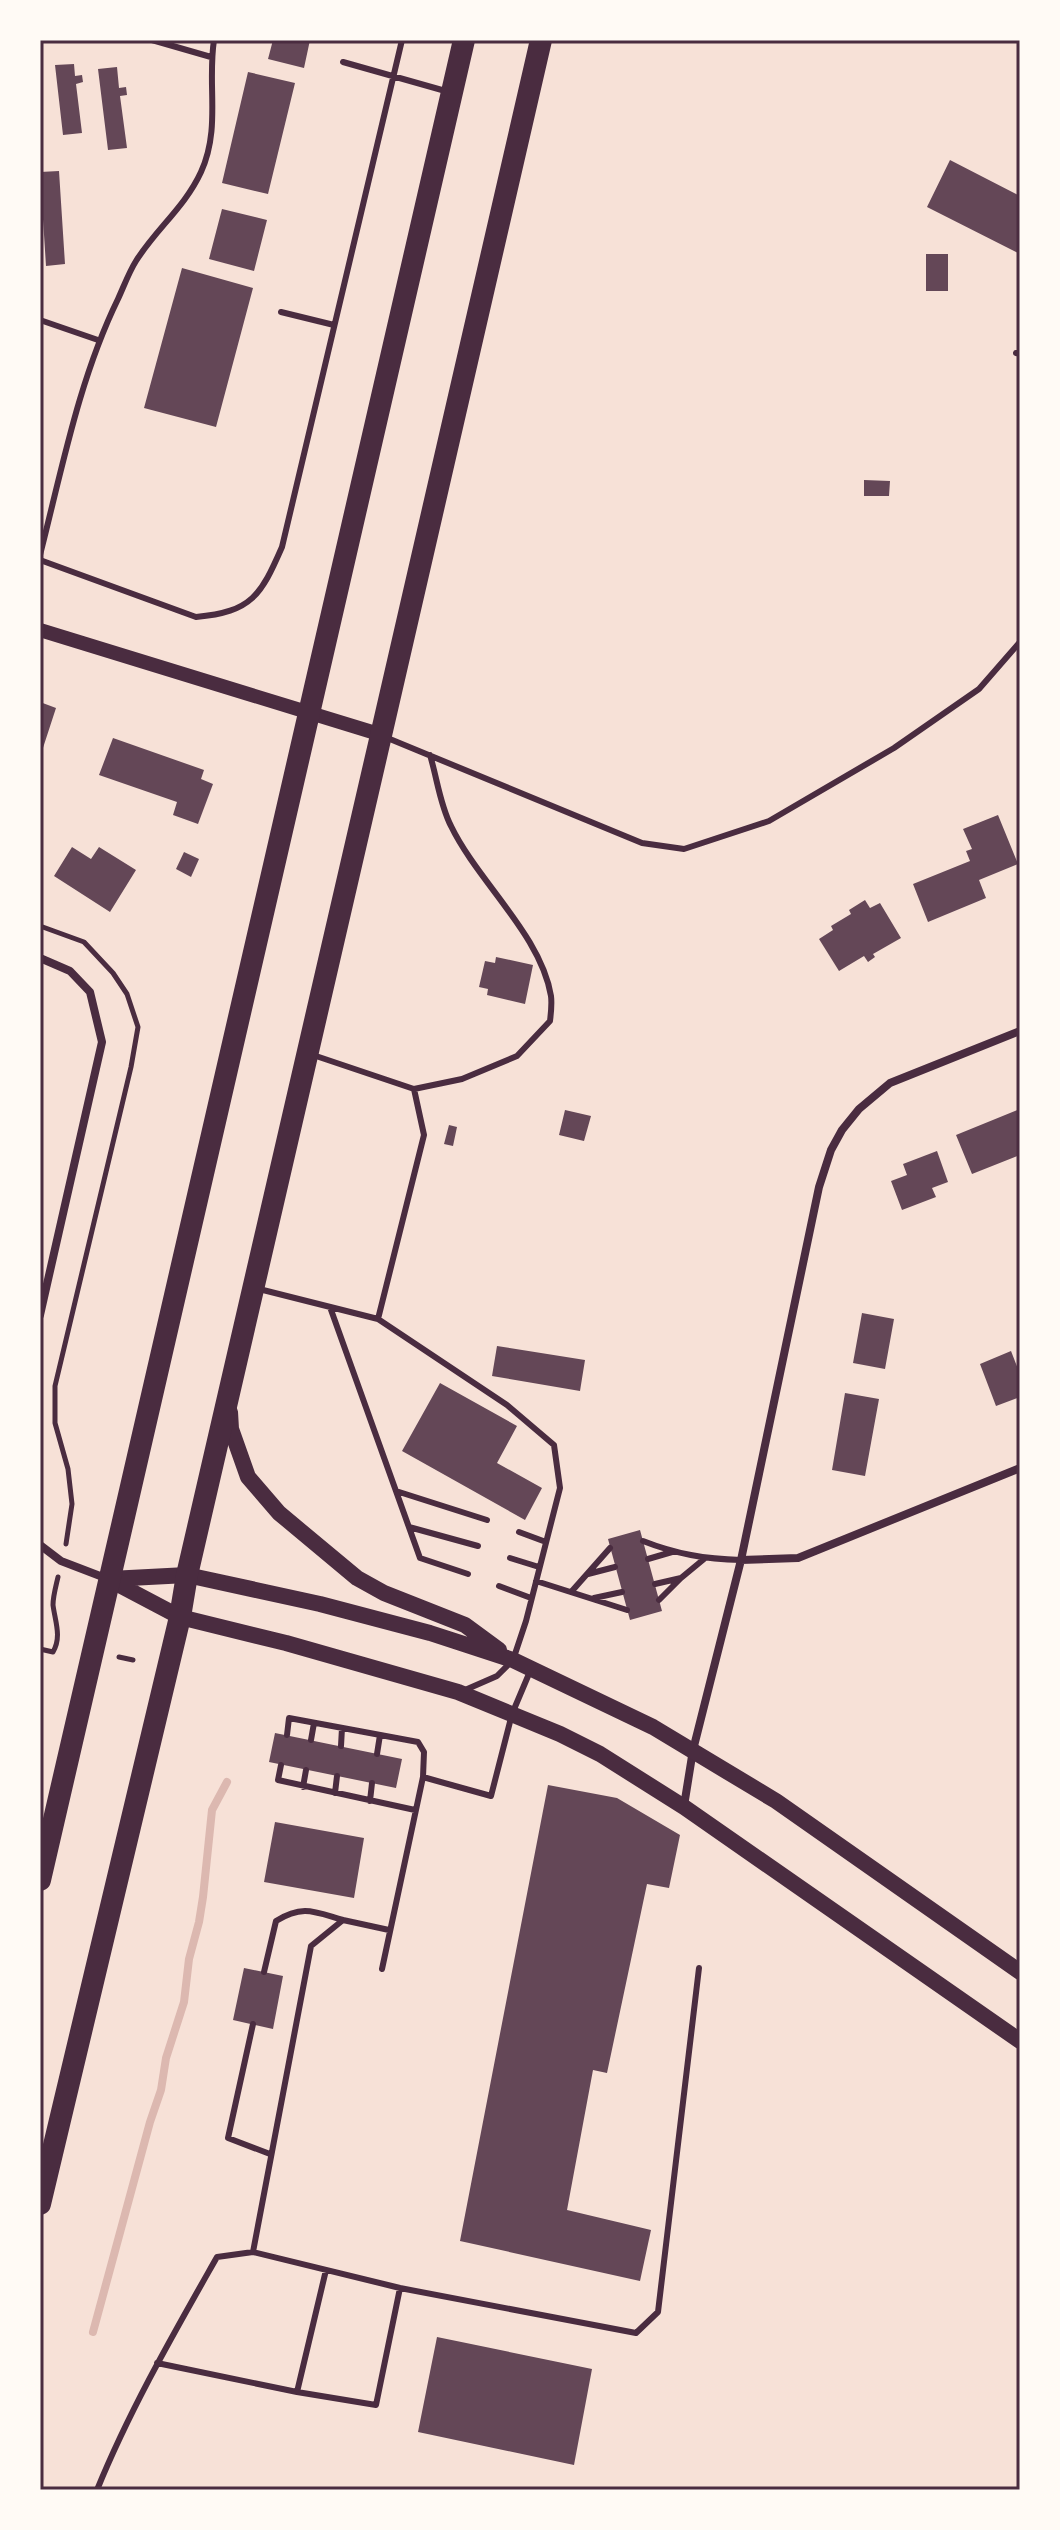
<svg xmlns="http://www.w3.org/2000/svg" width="1060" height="2530" font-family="'PT Sans Narrow',sans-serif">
	<rect width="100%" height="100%" fill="#f7e1d7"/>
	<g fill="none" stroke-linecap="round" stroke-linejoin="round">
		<path stroke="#dcb8b0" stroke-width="8" d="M93 2332 150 2122 161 2090 166 2058 184 2002 189 1959 199 1922 203 1897 212 1810 227 1782"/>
	</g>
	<path fill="#644757" d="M273 40H310L304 68 268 59Z
		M74 64 75 76 82 75 83 82 76 84 82 133 63 135 55 65Z
		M117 67 119 88 126 87 127 95 120 96 127 148 108 150 98 69Z
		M248 72 295 83 268 194 222 183Z
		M950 160 1020 196V254L927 207Z
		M59 171 65 264 46 266 40 172Z
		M222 209 267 220 254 271 209 259Z
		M926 254H948V291H926Z
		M182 268 253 288 216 427 144 408Z
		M864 480 890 481 889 496H864Z
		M40 702 56 708 41 754 40 753Z
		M113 738 204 770 201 779 213 784 198 824 173 815 177 802 99 775Z
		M998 815 1018 864 979 880 986 898 928 922 913 884 970 861 966 851 972 849 963 829Z
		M72 847 91 859 99 847 136 870 110 912 54 876Z
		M184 852 199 859 191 877 176 869Z
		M865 900 870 908 880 903 901 938 873 954 875 957 868 962 864 956 839 971 819 939 833 930 831 926 851 914 849 910Z
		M496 957 533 965 525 1004 487 995 488 989 479 987 485 961 495 963Z
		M1020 1109V1155L972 1174 956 1135Z
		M565 1110 591 1116 584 1141 559 1135Z
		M449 1125 457 1127 453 1146 444 1144Z
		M937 1151 948 1182 932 1188 936 1197 902 1210 891 1181 907 1175 903 1164Z
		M862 1313 894 1319 885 1369 853 1363Z
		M497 1346 585 1360 580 1391 492 1376Z
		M1011 1351 1020 1374V1397L996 1406 980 1364Z
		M440 1383 517 1426 497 1463 542 1488 525 1520 402 1451Z
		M845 1393 879 1399 865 1476 832 1470Z
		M640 1530 662 1611 630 1620 608 1539Z
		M275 1733 402 1759 396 1788 269 1762Z
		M548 1785 617 1798 680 1835 669 1888 647 1884 607 2073 593 2070 567 2210 651 2230 640 2281 460 2241Z
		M275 1822 364 1838 354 1898 264 1882Z
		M244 1968 283 1976 273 2029 233 2020Z
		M437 2337 592 2369 574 2465 418 2432Z"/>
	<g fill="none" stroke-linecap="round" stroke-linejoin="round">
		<path stroke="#4a2c40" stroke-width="5" d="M40 926 84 942 113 973 127 994 138 1027 131 1067 55 1386V1423L68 1469 72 1504 66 1544
			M40 1649 53 1652C62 1637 55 1621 53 1605 53 1596 56 1586 58 1577
			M119 1657 133 1660"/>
		<path stroke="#4a2c40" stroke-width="6" d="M152 40 211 57
			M343 62 449 92
			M281 312 334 325
			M40 320 98 340
			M1016 353 1020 354
			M40 555C62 469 79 379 118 299 124 286 129 272 136 261 156 229 185 207 201 172 221 128 207 85 214 40
			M40 560 196 617C252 612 261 595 282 547L402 40
			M385 737 642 843 684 849 769 821 894 748 979 689 1020 642
			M310 1054 414 1089 462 1079 517 1056 550 1021C551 1013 552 1004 551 996 541 935 478 882 451 826 440 805 437 778 430 755
			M259 1289 378 1319 424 1135 414 1089
			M330 1307 420 1558 468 1574
			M378 1319 507 1405 554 1445 560 1488 526 1621 513 1660 497 1676 465 1690
			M396 1491 487 1520
			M409 1527 478 1546
			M519 1532 546 1542
			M643 1541C676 1554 705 1559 741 1560
			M510 1558 539 1567
			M648 1559 672 1552
			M588 1574 615 1567
			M536 1581 627 1610
			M655 1584 681 1578 704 1559
			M499 1586 531 1598
			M572 1591 610 1548
			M594 1598 622 1592
			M659 1600 681 1578
			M287 1735 289 1718 418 1742 424 1752 423 1777
			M311 1740 314 1723
			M341 1746 342 1728
			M377 1754 380 1735
			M281 1765 278 1780 415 1810
			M303 1787 306 1770
			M335 1793 337 1776
			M370 1801 372 1783
			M382 1969 423 1777 491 1796 512 1714 531 1669
			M264 1972 276 1921C303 1904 315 1912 343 1920
			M253 2024 228 2138 270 2154
			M253 2252 311 1946 343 1920 389 1930
			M157 2363 297 2392 326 2270
			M297 2392 376 2405 400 2288
			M97 2490C130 2409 174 2333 217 2257L253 2252 400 2288 636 2333 658 2312 699 1968"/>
		<path stroke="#4a2c40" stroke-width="8" d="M40 958 70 971 90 992 102 1042 40 1315
			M40 1545 61 1561 108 1579
			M741 1560 798 1558 1020 1468
			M684 1806 693 1750 741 1560 819 1187 831 1150 842 1130 859 1109 890 1083 1020 1031"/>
		<path stroke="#4a2c40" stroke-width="14" d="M40 630 382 735"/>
		<path stroke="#4a2c40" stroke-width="16" d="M230 1412 231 1429 248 1477 279 1513 357 1578 384 1593 465 1625 499 1650
			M108 1579 180 1617 286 1643 458 1692 560 1734 600 1754 684 1807 1020 2041
			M110 1579 187 1575 320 1604 430 1633 513 1660 653 1727 776 1801 1020 1972"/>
		<path stroke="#4a2c40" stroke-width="22" d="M40 1880C182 1267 323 654 464 40
			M40 2204 180 1617 187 1575C306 1063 423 552 541 40"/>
	</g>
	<rect width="1060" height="2530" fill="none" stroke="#fffaf5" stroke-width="84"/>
	<rect x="42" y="42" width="976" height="2446" fill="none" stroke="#4a2c40" stroke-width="3"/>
</svg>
